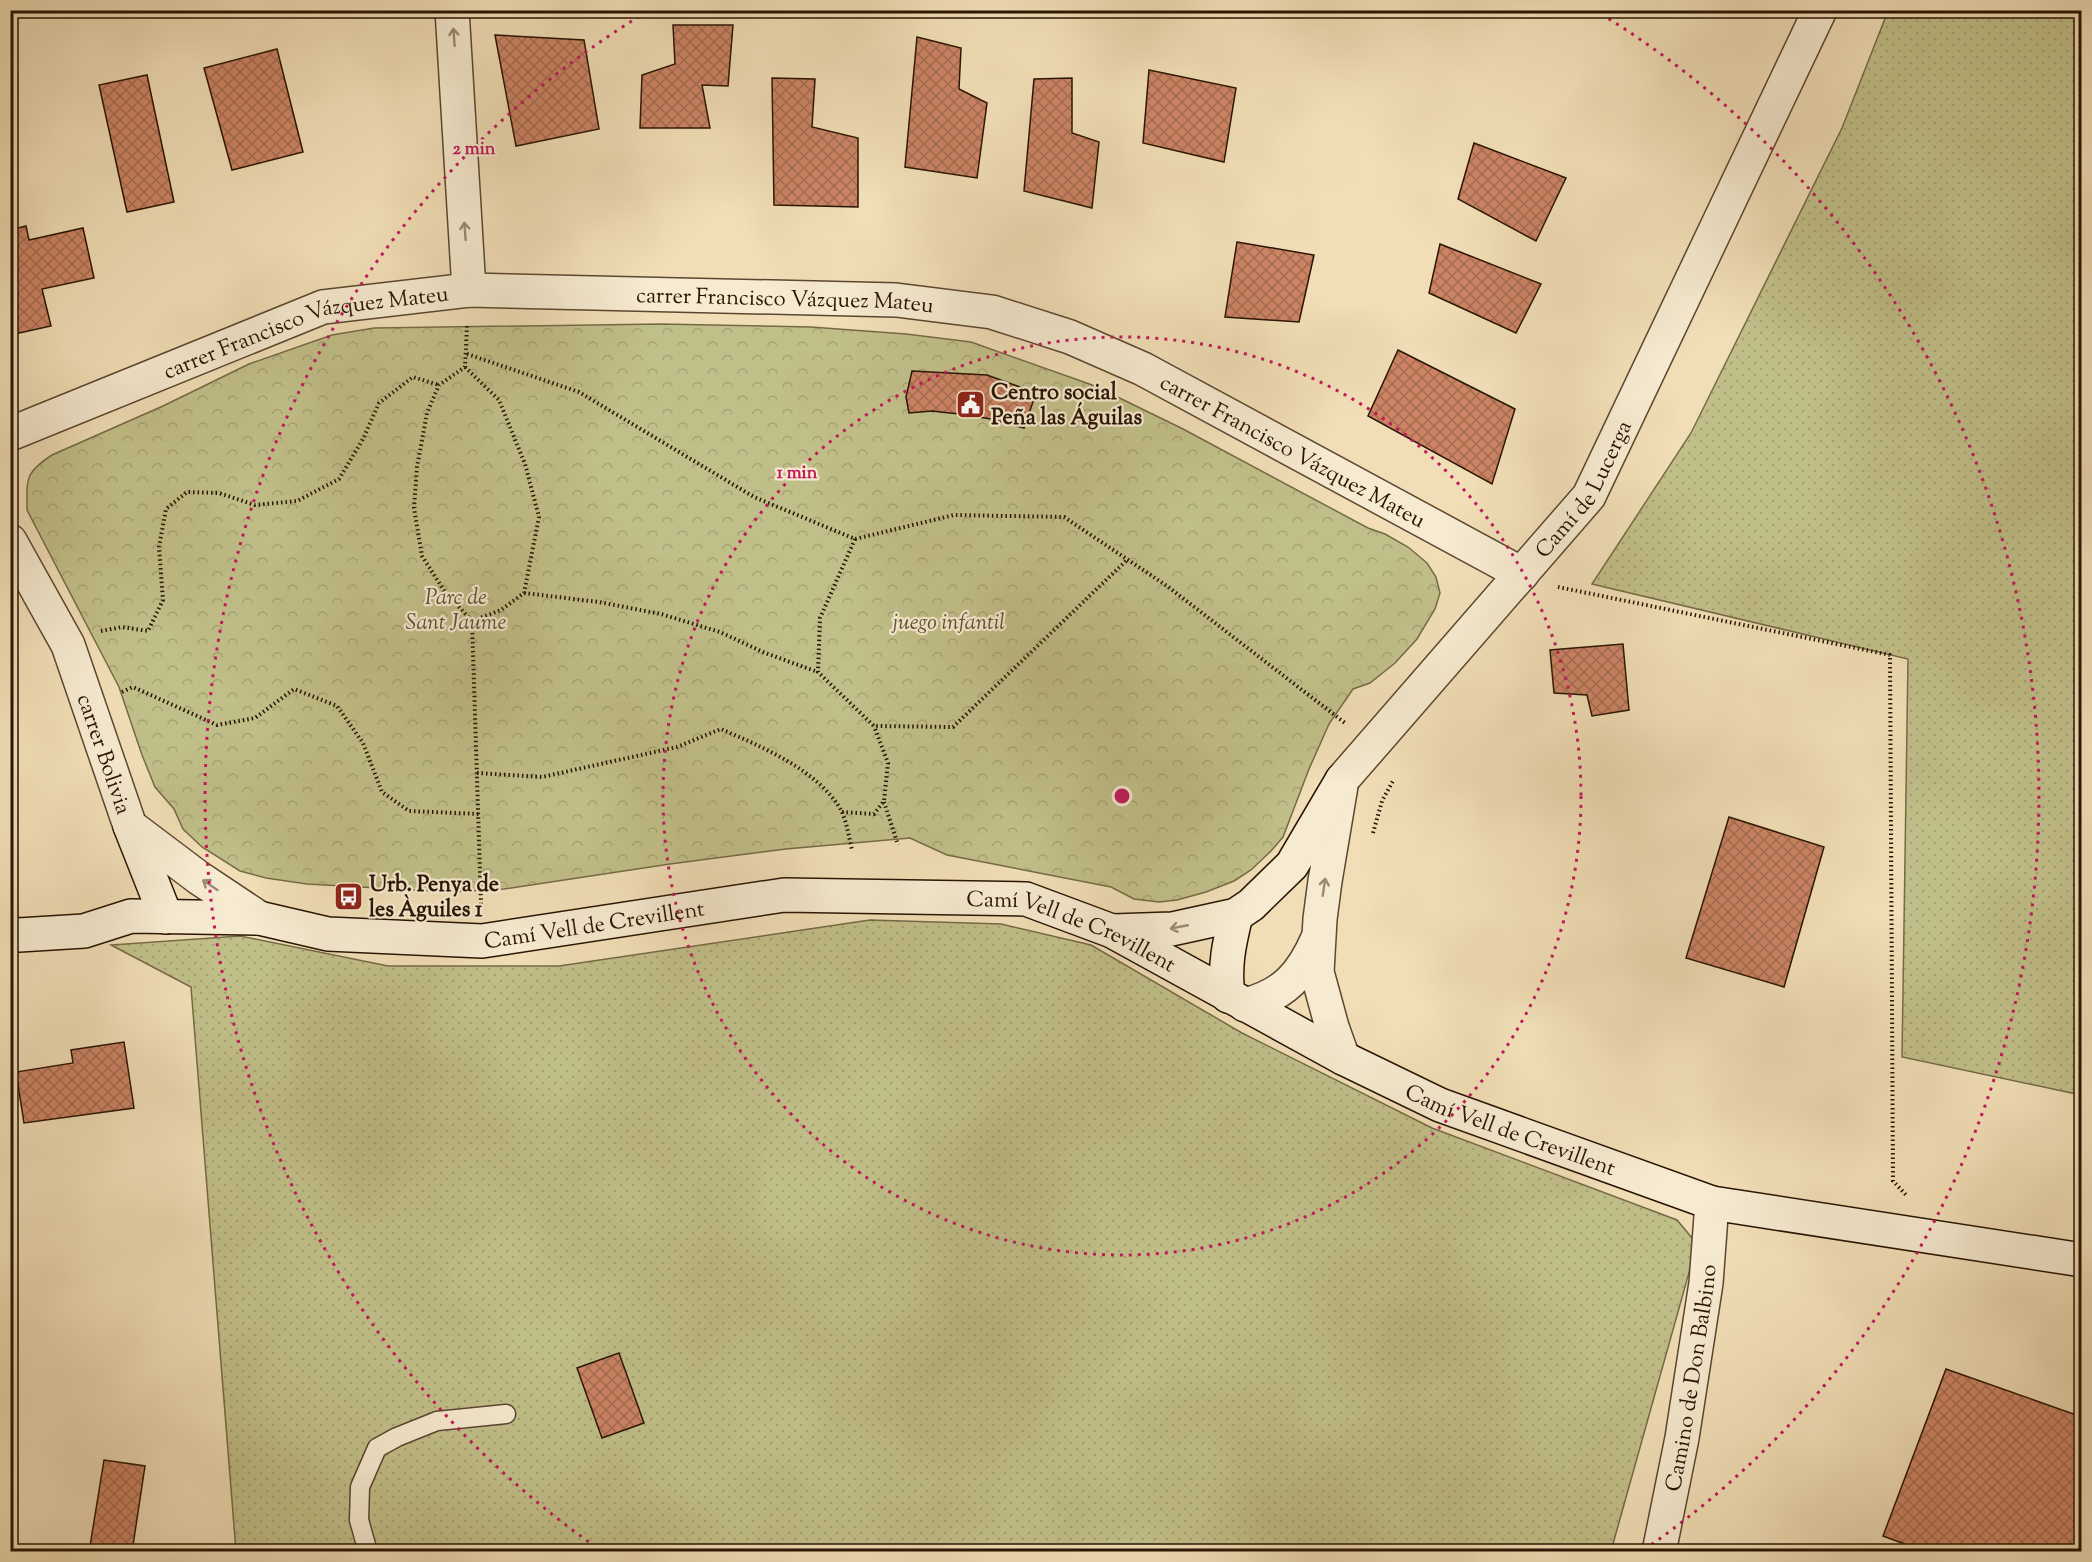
<svg xmlns="http://www.w3.org/2000/svg" width="2092" height="1562" font-family="'Sorts Mill Goudy',serif">
	<defs>
		<pattern id="grass-dots" width="8" height="8" patternUnits="userSpaceOnUse" patternTransform="scale(1.5)"><rect width="8" height="8" fill="#c1bf89"/><path d="M2 2h.1M6 6h.1" fill="none" stroke="#a6a375" stroke-width="1.8" stroke-linecap="round"/></pattern>
		<pattern id="park-crowns" width="20" height="18" patternUnits="userSpaceOnUse" patternTransform="scale(1.5)"><rect width="20" height="18" fill="#c1bf89"/><path d="M2 6a3 3 0 1 1 6 0M12 15a3 3 0 1 1 6 0" fill="none" stroke="#a6a375"/></pattern>
		<pattern id="building-cross-hatch" width="8" height="8" patternUnits="userSpaceOnUse" patternTransform="scale(1.5)"><rect width="8" height="8" fill="#cc8465"/><path d="M0 0l8 8M0 8l8-8" fill="none" stroke="#a66b51"/></pattern>
	</defs>
	<rect width="100%" height="100%" fill="#f1deb6"/>
	<filter id="stains"><feTurbulence type="fractalNoise" baseFrequency=".00333" numOctaves="4"/><feColorMatrix values="0 0 0 0 .2 0 0 0 0 .09 0 0 0 0 .02 0 0 0 .5 -.17"/></filter>
	<radialGradient id="worn" r=".72"><stop offset=".6" stop-color="#630" stop-opacity="0"/><stop offset="1" stop-color="#630" stop-opacity=".3"/></radialGradient>
	<path fill="url(#grass-dots)" stroke="#756a46" stroke-width="1.5" d="M1888 11H2081V1095L1902 1057 1908 659 1592 584 1691 433 1842 128Z
		M870 920 1001 924 1091 945 1242 1033 1432 1128 1677 1220 1697 1244 1611 1551H236L191 987 111 945 240 936 388 966H559Z"/>
	<path fill="url(#park-crowns)" stroke="#756a46" stroke-width="1.5" d="M661 324 811 327 906 334 971 342 1095 386 1183 429 1368 528 1385 534 1408 547 1427 563 1436 577 1440 593 1435 609 1417 639 1395 663 1370 683 1353 689 1329 724 1309 769 1283 837 1271 851 1251 870 1234 881 1206 892 1177 900 1159 902 1134 899 1111 887 947 855 910 838 786 849 670 864 504 889 451 892 307 884 266 878 240 871 202 847 183 829 174 809 155 787 142 755 119 687 27 510C27 479 24 473 52 455L163 406 249 364 332 335 374 328Z"/>
	<path fill="url(#building-cross-hatch)" stroke="#291403" stroke-width="1.5" d="M673 25H733L728 86 702 85 710 128H640L642 75 675 64Z
		M495 35 584 40 599 129 516 146Z
		M917 37 961 48 959 89 987 103 977 178 905 167Z
		M277 49 303 152 232 170 204 68Z
		M1149 70 1236 88 1224 162 1143 143Z
		M147 75 174 202 127 212 99 85Z
		M772 78 815 79 812 127 858 138V207L774 205Z
		M1072 78V133L1099 142 1092 208 1024 191 1034 79Z
		M1474 143 1566 178 1536 241 1458 199Z
		M26 226 29 240 83 228 94 278 42 289 51 326 10 335V230Z
		M1237 242 1314 255 1299 322 1225 317Z
		M1440 244 1541 284 1516 333 1429 293Z
		M1398 350 1515 409 1492 484 1368 416Z
		M912 371 987 375 1036 393 1024 428 991 419 959 414 932 411 909 413 906 397Z
		M1623 644 1629 710 1592 716 1587 695 1554 693 1550 650Z
		M1729 817 1824 847 1784 987 1686 958Z
		M124 1042 134 1108 24 1123 16 1072 73 1063 71 1050Z
		M619 1353 644 1423 602 1438 577 1368Z
		M1946 1369 2082 1417V1552H1926L1883 1536Z
		M104 1460 145 1466 132 1552H89Z"/>
	<g fill="none" stroke-linecap="round" stroke-linejoin="round">
		<defs>
			<path id="lane" d="M368 1552 359 1520 360 1487 377 1448 397 1437 437 1421 506 1414"/>
			<g id="street">
				<path d="M452 10 469 290"/>
				<path id="s1" d="M10 434 323 307 469 290 896 300 992 312 1070 337 1143 369 1522 574"/>
				<path id="s2" d="M10 541 68 645 130 826 199 878 259 918"/>
				<path d="M1245 1005C1284 995 1302 975 1318 938"/>
				<path id="s3" d="M1343 1058 1332 1027 1317 972 1320 919 1325 881 1342 780 1589 496 1820 10"/>
				<path id="s4" d="M1659 1552 1682 1438 1706 1283 1712 1203"/>
			</g>
			<g id="secondary">
				<path d="M130 826 166 917"/>
				<path d="M1113 931 1172 929 1236 915 1251 905 1292 865 1342 780"/>
				<path id="s5" d="M10 933 19 935 84 931 131 916 259 918 328 934 482 941 784 895 1026 899 1112 931 1343 1058 1440 1105 1712 1203 2082 1260"/>
				<path d="M1228 996C1224 966 1229 944 1236 915"/>
			</g>
		</defs>
		<use href="#lane" stroke="#5b4630" stroke-width="21"/>
		<use href="#street" stroke="#5b4630" stroke-width="36"/>
		<use href="#secondary" stroke="#291403" stroke-width="36"/>
		<path stroke="#291403" stroke-width="4" stroke-dasharray="1.5 3" stroke-linecap="butt" d="M467 326 465 367 439 385 427 413 417 467 414 508 422 556 445 592 472 621 481 904
			M467 354 579 392 754 497 855 539 954 515 1064 517 1167 586 1345 723
			M465 367 499 400 525 464 539 517 524 593 501 610 472 621
			M855 539 820 618 818 672 874 726 953 727 1128 559
			M1558 587 1890 655 1893 1181 1907 1196
			M524 593 599 602 661 614 720 632 765 653 818 672
			M101 631 122 627 148 631 163 600 159 547 166 509 187 492 219 493 255 505 297 501 339 479 363 439 379 403 413 377 439 385
			M122 692 133 687 217 725 255 718 294 689 337 706 363 743 382 792 409 811 479 814
			M477 773 542 777 677 747 721 729C762 747 818 770 841 810 847 822 849 838 852 850
			M884 802 898 845
			M842 812 874 814 884 801 888 763 874 726
			M1373 833 1382 801 1394 779"/>
		<use href="#lane" stroke="#f6ead0" stroke-width="18"/>
		<use href="#street" stroke="#f6ead0" stroke-width="33"/>
		<use href="#secondary" stroke="#f6ead0" stroke-width="33"/>
	</g>
	<defs><path id="oneway-shaft" d="M-6 0H5M1.5-3L5.5 0L1.5 3" fill="none" stroke-width="1.6" stroke-linecap="round" stroke-linejoin="round" transform="scale(1.5)"/></defs>
	<g stroke="#9a8a74">
		<use href="#oneway-shaft" transform="translate(454 37) rotate(-94)"/>
		<use href="#oneway-shaft" transform="translate(465 231) rotate(-94)"/>
		<use href="#oneway-shaft" transform="translate(210 885) rotate(-146)"/>
		<use href="#oneway-shaft" transform="translate(1324 887) rotate(-82)"/>
		<use href="#oneway-shaft" transform="translate(1179 927) rotate(169)"/>
	</g>
	<g fill="none" stroke="#c2185b" stroke-width="3" stroke-dasharray="3 6">
		<circle cx="1122" cy="796" r="459"/>
		<path d="M596 1547A917 917 0 0 1 643 14M1601 14A917 917 0 0 1 1648 1547"/>
	</g>
	<defs>
		<symbol id="civic-square" viewBox="-11 -11 22 22"><rect x="-9" y="-9" width="18" height="18" rx="4" fill="#8f2418" stroke="#f6ead0"/><path d="M-.6-6.5H3V-4.5H.6V-3L4-1V1h2V6H-6V1h2V-1L-.6-3ZM-1.2 2.5V6h2.4V2.5Z" fill="#fff"/></symbol>
		<symbol id="bus-square" viewBox="-11 -11 22 22"><rect x="-9" y="-9" width="18" height="18" rx="4" fill="#8f2418" stroke="#f6ead0"/><path d="M-5-6H5V4H4V6H2V4H-2V6H-4V4H-5ZM-3.5-4V0h7V-4ZM-3.5 1.2v1.5H-2V1.2ZM2 1.2v1.5H3.5V1.2Z" fill="#fff"/></symbol>
	</defs>
	<g fill-rule="evenodd">
		<use href="#civic-square" x="954" y="388" width="33" height="33"/>
		<use href="#bus-square" x="332" y="880" width="33" height="33"/>
	</g>
	<g text-anchor="middle" stroke-width="4.5" stroke-linejoin="round" paint-order="stroke">
		<g font-size="22" fill="#291403" stroke="#f6ead0">
			<text dy="8" stroke="none"><textPath href="#s1" startOffset="801">carrer Francisco Vázquez Mateu</textPath></text>
			<text dy="8" stroke="none"><textPath href="#s1" startOffset="315">carrer Francisco Vázquez Mateu</textPath></text>
			<text dy="8" stroke="none"><textPath href="#s1" startOffset="1341">carrer Francisco Vázquez Mateu</textPath></text>
			<text dy="8" stroke="none"><textPath href="#s3" startOffset="663">Camí de Lucerga</textPath></text>
			<text dy="8" stroke="none"><textPath href="#s2" startOffset="234">carrer Bolivia</textPath></text>
			<text dy="8" stroke="none"><textPath href="#s5" startOffset="590">Camí Vell de Crevillent</textPath></text>
			<text dy="8" stroke="none"><textPath href="#s5" startOffset="1076">Camí Vell de Crevillent</textPath></text>
			<text dy="8" stroke="none"><textPath href="#s5" startOffset="1562">Camí Vell de Crevillent</textPath></text>
			<text dy="8" stroke="none"><textPath href="#s4" startOffset="177">Camino de Don Balbino</textPath></text>
		</g>
		<g font-size="22" font-weight="bold" fill="#291403" stroke="#f6ead0" text-anchor="start">
			<text x="991" y="399">Centro social<tspan x="991" dy="25">Peña las Águilas</tspan></text>
			<text x="369" y="891">Urb. Penya de<tspan x="369" dy="25">les Àguiles 1</tspan></text>
		</g>
		<g font-size="22" font-style="italic" fill="#5e5032" stroke="#f6ead0">
			<text x="456" y="604">Parc de<tspan x="456" dy="25">Sant Jaume</tspan></text>
			<text x="949" y="629">juego infantil</text>
		</g>
	</g>
	<circle cx="1122" cy="796" r="9" fill="#c2185b" stroke="#f6ead0" stroke-width="3"/>
	<g font-size="18" text-anchor="middle" font-weight="bold" fill="#c2185b" stroke="#f6ead0" stroke-width="4.5" stroke-linejoin="round" paint-order="stroke">
		<text x="474" y="154">2 min</text>
		<text x="797" y="478">1 min</text>
	</g>
	<rect width="2092" height="1562" fill="none" stroke="#f1deb6" stroke-width="36"/>
	<rect x="12" y="12" width="2068" height="1538" fill="none" stroke="#291403" stroke-width="3"/>
	<rect x="18" y="18" width="2056" height="1526" fill="none" stroke="#291403" stroke-width="1.5"/>
	<rect width="100%" height="100%" filter="url(#stains)"/>
	<rect width="100%" height="100%" fill="url(#worn)"/>
</svg>
